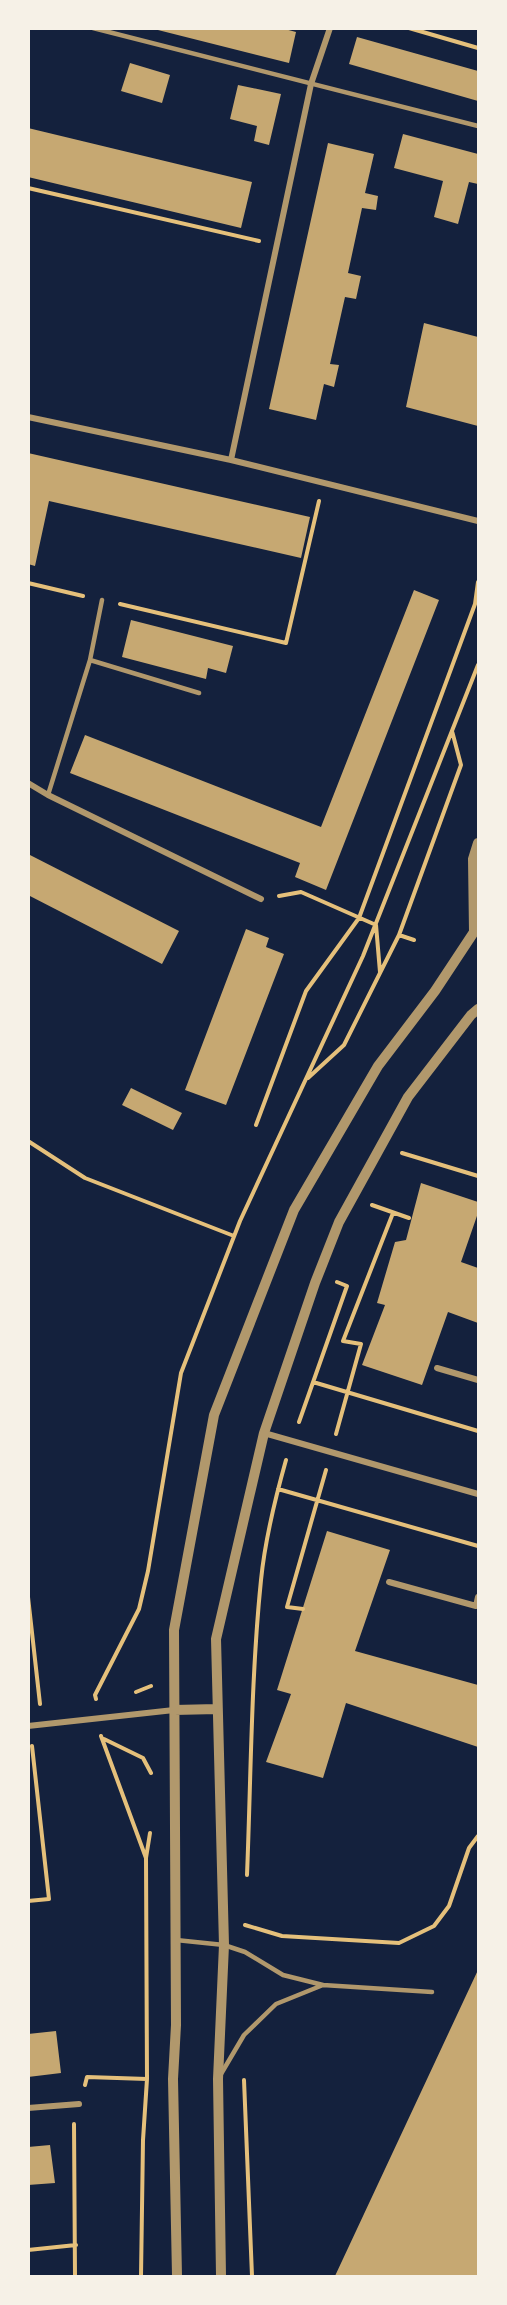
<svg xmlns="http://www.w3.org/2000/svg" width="507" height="2305" font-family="'PT Sans Narrow',sans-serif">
	<rect width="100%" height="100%" fill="#14213d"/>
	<path fill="#c6a872" d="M150 28H281L296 32 289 63Z
		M357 37 478 71V101L349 64Z
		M130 63 170 75 162 103 121 91Z
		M238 85 281 94 269 145 254 141 257 126 230 119Z
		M28 128 252 182 241 228 28 177Z
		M403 134 478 154V184L469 182 458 224 434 217 443 181 394 168Z
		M328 143 374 154 365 193 378 196 376 210 362 208 348 273 361 276 356 299 345 297 330 364 339 365 334 387 324 384 316 420 269 409Z
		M424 323 478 337V426L406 407Z
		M28 453 310 517 301 558 49 501 35 566 28 564Z
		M414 590 439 600 326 890 295 877 300 863 70 773 85 735 321 827Z
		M131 620 233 646 226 673 208 668 206 679 122 657Z
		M28 854 179 931 162 964 28 895Z
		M246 929 269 938 266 947 284 954 226 1105 185 1090Z
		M131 1088 182 1113 173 1130 122 1105Z
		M421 1183 478 1202V1213L461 1262 478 1268V1323L448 1312 422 1385 362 1365 385 1305 377 1303 395 1242 406 1240Z
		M327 1531 390 1550 355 1651 478 1685V1747L346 1703 323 1778 266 1762 291 1694 277 1690Z
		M478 1970V2276H335Z
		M56 2031 61 2073 28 2077V2034Z
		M50 2145 55 2183 28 2185V2147Z"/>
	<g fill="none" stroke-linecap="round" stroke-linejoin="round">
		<path stroke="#e5c07b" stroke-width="4" d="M409 28 478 48
			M28 188 259 241
			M28 583 83 596
			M120 604 286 643 319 501
			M279 896 301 892 376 925 380 972
			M399 935 414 940
			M308 1078 344 1045 399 935 461 765 452 731
			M256 1125 306 991 359 918 475 604 478 582
			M28 1141 85 1178 234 1236
			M402 1153 478 1176
			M372 1205 409 1218
			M313 1382 478 1431
			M299 1422 347 1286 337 1282
			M336 1434 361 1344 343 1341 393 1213
			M278 1489 478 1546
			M28 1597 40 1704
			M303 1609 287 1607 326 1470
			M136 1692 151 1686
			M96 1699 95 1695 139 1609 148 1571 181 1373 240 1221 363 956 478 665
			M101 1736 146 1858 147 2079 143 2140 141 2276
			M104 1739 143 1758 151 1773
			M146 1858 150 1833
			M247 1875C251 1777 251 1678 261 1580 265 1540 275 1499 286 1460
			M28 1901 49 1899 32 1746
			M245 1925 282 1936 399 1943 434 1926 449 1906 469 1848 478 1836
			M244 2080 252 2276
			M85 2085 87 2077 147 2079
			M74 2124 75 2276
			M28 2250 76 2245"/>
		<path stroke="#b1986c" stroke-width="4.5" d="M93 28 478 126
			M90 660 102 600
			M48 795 90 660 199 693
			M176 1940 224 1945 245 1952 283 1975 323 1985 276 2004 244 2035 221 2074
			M323 1985 432 1992"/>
		<path stroke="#b1986c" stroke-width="6" d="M28 417 231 460 478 521
			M231 460 311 84 330 28
			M28 783 48 795 261 899
			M437 1368 478 1380
			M264 1433 478 1494
			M389 1582 476 1606 478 1597
			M28 1726 174 1710
			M28 2108 79 2104"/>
		<path stroke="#b1986c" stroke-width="10" d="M174 1710 217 1709
			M177 2276 173 2079 176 2025 174 1630 214 1415 294 1210 378 1066 435 991 474 932 473 859 478 843
			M221 2276 218 2079 224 1945 216 1639 264 1433 315 1283 339 1222 408 1097 471 1015 478 1009"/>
	</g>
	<rect width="507" height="2305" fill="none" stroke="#f6f1e7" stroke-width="60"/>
</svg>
